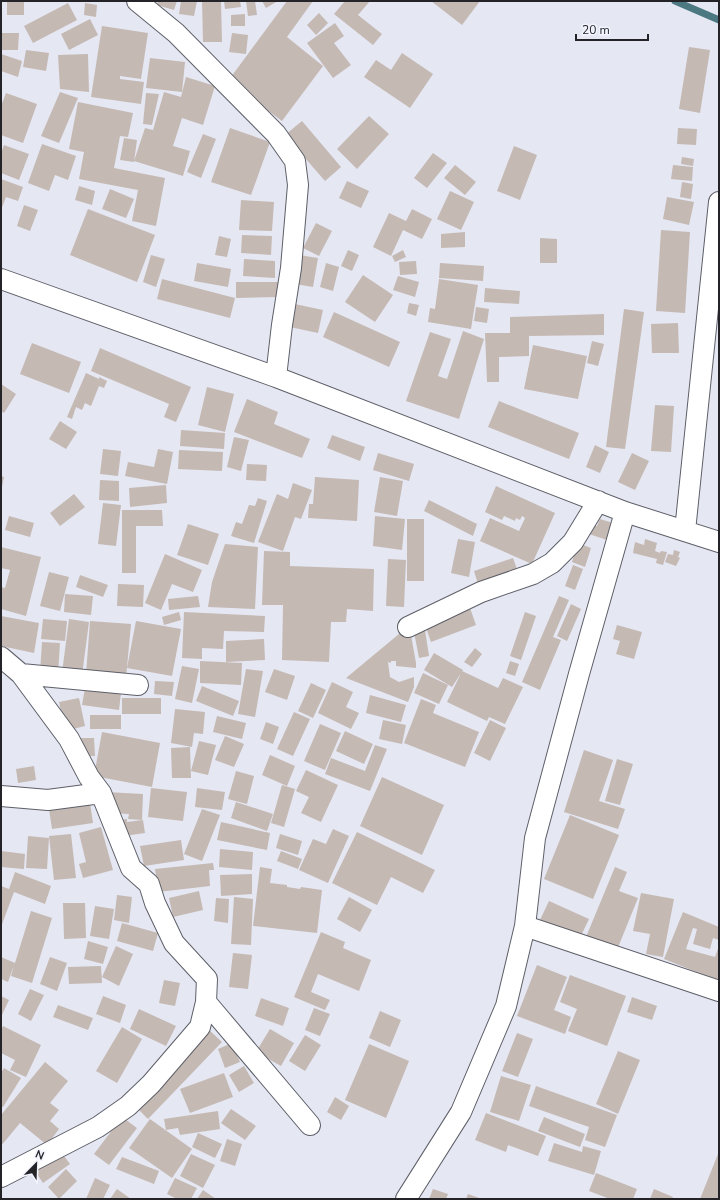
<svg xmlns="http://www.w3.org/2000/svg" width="720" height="1200" font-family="'Nunito Sans',sans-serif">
	<rect width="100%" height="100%" fill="#e5e7f3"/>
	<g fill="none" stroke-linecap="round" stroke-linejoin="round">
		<path stroke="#4c7881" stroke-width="7" d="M675 1 719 20"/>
	</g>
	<path fill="#c5b9b3" d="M7 1H24V15H7Z
		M158 1H177L174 10 157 5Z
		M181 1H197L194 16 179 14Z
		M202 1H221L222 42H203Z
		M224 1H240L241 7 225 9Z
		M246 1H255L257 15 248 16Z
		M262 1H278L266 8Z
		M287 1H313L287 37 323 66 282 121 228 81Z
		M345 1H370L358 15 382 34 373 45 334 14Z
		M431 1H480L462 25Z
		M68 3 77 20 33 43 24 26Z
		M85 3 97 5 96 17 84 15Z
		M319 13 328 23 316 35 307 25Z
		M245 14V26H231V15Z
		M90 19 98 35 69 50 61 34Z
		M335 23 344 36 334 43 351 65 333 78 307 43Z
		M102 26 148 33 141 79 120 76V79L144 82 141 104 91 97Z
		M1 33H19L18 50H1Z
		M232 33 248 35 246 54 229 52Z
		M689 47 710 50 700 113 679 109Z
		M26 50 49 53 46 71 23 67Z
		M402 53 433 74 410 108 364 77 376 60 391 70Z
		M1 54 22 61 18 77 1 71Z
		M88 54 89 92 60 89 58 55Z
		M150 58 185 62 182 92 146 88Z
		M186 77 215 86 203 125 182 118 173 146 190 151 183 176 134 161 145 128 153 130 164 92 181 97Z
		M60 92 78 98 59 143 41 136Z
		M6 93 37 104 23 143 1 135V106Z
		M146 93 159 94 152 125 143 124Z
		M78 102 133 113 128 137 120 136 114 168 165 178 156 226 132 221 138 190 79 179 84 152 69 149Z
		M369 116 389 134 357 169 337 149Z
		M302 121 341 167 325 181 285 135Z
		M230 128 270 142 251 195 211 182Z
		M678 128 697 129 696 145 677 144Z
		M203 134 216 139 201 178 187 172Z
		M124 138 137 140 134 162 120 160Z
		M42 144 76 156 68 180 55 175 49 191 28 183Z
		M4 145 29 154 19 180 1 173V153Z
		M514 146 537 155 520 200 497 191Z
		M433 153 447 163 427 188 414 178Z
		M682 157 694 159 693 166 681 164Z
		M455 165 476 182 465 195 444 178Z
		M673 165 693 167 692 181 671 179Z
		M1 179 23 187 18 201 6 197 1 210Z
		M347 181 369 191 361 208 339 198Z
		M682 182 693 184 691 199 680 197Z
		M79 186 95 191 92 205 75 200Z
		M110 189 134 199 126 218 102 209Z
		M450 191 474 202 461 230 437 219Z
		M667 197 694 202 689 225 663 219Z
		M241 200 274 202 272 231 239 230Z
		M24 205 38 210 30 231 17 226Z
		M88 209 155 235 137 282 70 255Z
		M412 209 432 219 422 239 403 230 391 256 373 247 389 213 406 221Z
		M316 223 332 231 319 256 303 248Z
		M661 230 690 232 685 313 656 311Z
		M465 232V247L441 248V234Z
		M242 235 272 236 271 255 241 253Z
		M219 236 231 239 227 257 215 255Z
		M540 238 557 239V263H540Z
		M348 250 359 255 352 271 341 266Z
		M403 250 406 257 395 262 392 256Z
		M151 255 165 259 156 287 143 282Z
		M299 255 318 258 313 287 295 284Z
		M244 259 275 261V278L243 276Z
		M416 261 417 274 400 275 399 262Z
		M197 263 231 269 228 287 194 281Z
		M326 263 339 267 333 291 320 287Z
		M440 263 484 266 483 281 439 278Z
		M363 275 393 295 375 322 345 302Z
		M398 276 419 282 415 297 393 290Z
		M162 279 235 298 230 318 157 299Z
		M439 279 478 285 471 329 428 322 430 308 435 309Z
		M236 282H279V297L236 298Z
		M485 288 520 291 519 304 484 302Z
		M290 303 323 310 318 333 285 326Z
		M409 303 419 305 416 316 407 313Z
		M476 307 489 309 487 323 474 321Z
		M624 309 644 312 625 449 606 447Z
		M334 312 400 342 389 367 323 337Z
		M604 314V335L529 336V356L499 357V382H487L485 333H510V317Z
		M678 323 679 353H652L651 324Z
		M463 331 484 339 459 419 406 401 430 332 451 339 438 376 447 379Z
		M592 341 604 344 598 366 587 363Z
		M32 343 81 362 69 393 20 374Z
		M533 345 587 356 578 399 524 389Z
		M100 348 191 387 176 422 164 417 169 404 91 371Z
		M86 373 99 379V377L107 381 104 388 99 386 91 406 85 403 82 410 76 407 72 419 67 417Z
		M1 384 16 394 4 413 1 411Z
		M207 387 234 394 225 432 198 425Z
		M247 399 278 412 274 424 310 439 302 458 234 432Z
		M499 401 579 433 569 459 488 427Z
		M655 405 674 406 671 452 651 451Z
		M60 421 77 432 66 449 49 439Z
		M181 430 225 433 224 449 180 446Z
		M332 435 365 447 360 461 327 448Z
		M234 437 249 440 241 471 227 467Z
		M595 445 609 452 600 473 586 467Z
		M103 449 121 451 118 476 100 474Z
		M158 449 173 452 167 484 125 476 128 462 154 467Z
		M179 450 223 452 222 471 178 469Z
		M378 453 414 464 409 481 373 470Z
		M632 453 649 461 635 490 618 482Z
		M247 464 267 465 266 481 246 480Z
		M1 476 4 477 2 487 1 486Z
		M315 477 359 480 357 521 308 518 309 504H313Z
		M380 477 403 481 397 516 374 512Z
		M100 480 119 481V501L99 500Z
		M293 483 312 490 301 519 295 517 283 551 258 542 277 494 288 499Z
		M166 485 167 503 130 507 129 488Z
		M496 486 555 513 532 564 480 541 490 518 519 531 525 518 522 516 520 520 516 518 515 521 504 516 502 520 485 512Z
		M74 494 85 507 60 526 50 513Z
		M258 498 267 501 254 543 231 536 236 522 242 524 249 505 255 506Z
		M429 500 477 524 473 536 424 511Z
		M103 503 121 505 116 546 98 544Z
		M122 510H162L163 526H136V573H122Z
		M9 516 34 523 30 537 5 530Z
		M375 516 405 519 402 550 373 546Z
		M407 519H424V581H407Z
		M600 519 616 524 610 541 589 534 592 525 597 526Z
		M188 524 219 534 208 565 177 555Z
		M458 539 475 542 469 577 451 573Z
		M645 539 657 543 655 551 660 553 661 551 667 552 663 565 656 563 657 559 633 553 635 542 644 545Z
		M578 543 591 548 585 567 572 562Z
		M225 544 258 547 255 609 208 607 212 582Z
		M1 547 41 557 26 616 1 609V587L5 588 10 570 1 568Z
		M674 550 680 552 678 557 680 558 676 566 665 562 668 554 673 555Z
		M264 551 290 552V566L374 569 373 611 347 609 346 622H331L329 662 282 660 283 605H262Z
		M165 554 202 570 193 592 172 584 161 610 145 603Z
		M513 558 518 572 478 584 474 571Z
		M388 559 406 560 404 607 386 606Z
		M573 565 583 569 575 590 565 586Z
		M49 572 69 577 60 611 40 606Z
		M80 575 108 585 103 597 76 587Z
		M118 584 144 585 143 607 117 606Z
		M65 594 93 596 91 615 64 612Z
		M198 596 200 607 169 610 168 599Z
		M559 596 569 600 553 637 561 640 540 690 522 682Z
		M571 604 581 609 567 641 557 636Z
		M470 608 476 625 431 642 425 625Z
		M179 612 181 620 164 625 162 617Z
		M184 612 265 616 264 632 224 631 223 649 202 648V659L182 658Z
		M525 612 536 616 521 660 510 656Z
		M1 616 39 623 34 653 1 646Z
		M43 619 67 621 65 641 41 639Z
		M69 619 89 622 82 675 62 673Z
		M90 621 131 624 126 678 86 674Z
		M136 621 181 629 172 676 127 668Z
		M617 625 642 632 634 659 616 654 620 641 613 639Z
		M425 630 429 656 419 658 414 632Z
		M399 634 411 635 416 663V668L396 666V661H391V663L388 662 390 677 399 682 414 677V687L408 702 346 678Z
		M264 639 265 660 226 662V641Z
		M42 642 60 643 58 674 40 672Z
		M475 648 482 654 472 667 464 662Z
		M434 653 463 670 452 687 424 670Z
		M200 661 242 663 241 685 200 683Z
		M510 661 519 664 515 676 506 673Z
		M182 666 199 669 192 703 175 699Z
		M246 669 263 671 255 717 238 714Z
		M274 669 295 676 287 700 265 692Z
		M462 671 498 688 503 678 523 687 505 724 489 717 487 721 447 702Z
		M423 673 448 685 439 704 414 693Z
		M155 681 174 682 172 696 154 694Z
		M332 682 353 692 346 707 359 713 351 729 318 713Z
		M311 683 326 690 313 718 298 711Z
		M202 686 239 701 233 716 196 701Z
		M85 688 121 693 119 710 82 705Z
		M370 695 406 705 401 722 366 713Z
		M79 698 85 726 65 731 59 702Z
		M122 698H161V714H122Z
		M421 699 436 705 433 713 479 732 465 767 404 743Z
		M175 709 205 712 203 734 194 733 192 747 171 743Z
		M294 712 310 719 293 756 277 749Z
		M90 715H121V729H90Z
		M217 716 246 723 242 739 213 732Z
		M383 720 406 725 402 744 379 739Z
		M490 720 506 728 490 761 474 753Z
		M266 722 279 727 273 744 260 739Z
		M320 724 341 733 325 770 304 761Z
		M345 731 373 744 364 764 336 751Z
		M102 732 160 743 152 787 94 776Z
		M225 736 244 744 234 767 215 760Z
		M72 738H94L95 756H73Z
		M199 741 216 745 208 775 191 771Z
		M375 745 387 749 370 791 325 774 331 758 365 771Z
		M190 747 191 778H172L171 748Z
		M584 750 613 760 599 801 625 809 618 829 564 812Z
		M270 755 295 766 287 786 262 775Z
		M617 759 633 764 620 805 605 801Z
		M34 766 36 780 18 783 16 769Z
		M306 770 338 785 321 822 301 813 309 797 296 791Z
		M236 771 254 776 247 804 228 799Z
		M382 777 444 805 422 855 360 826Z
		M282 785 295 789 284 827 271 823Z
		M151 788 187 792 183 821 148 817Z
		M197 788 225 792 222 810 195 807Z
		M106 792 143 794 142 820 128 819 129 814 111 813Z
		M236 802 273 814 267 831 231 818Z
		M90 803 93 823 52 829 49 809Z
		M202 809 220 815 202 861 184 854Z
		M570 815 619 835 593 899 544 879Z
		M127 819V822L143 820 145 833 117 837 114 821Z
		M221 822 270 833 267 850 217 840Z
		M101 827 113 870 83 878 79 864 86 862 79 833Z
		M333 829 349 836 328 883 299 870 313 839 326 844Z
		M357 832 435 870 423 893 391 877 377 905 332 883Z
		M71 834 76 878 54 880 49 836Z
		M280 834 302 841 298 855 276 848Z
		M28 836 49 838 47 869 26 868Z
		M181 840 184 860 144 866 140 846Z
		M220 849 253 852 252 870 219 867Z
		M1 851 25 854 24 869 1 867Z
		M281 851 302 859 298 869 277 861Z
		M213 863 214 870H209L210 886 158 892 155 869Z
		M260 867 272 869 270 883 287 885V887L300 889 301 887 322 890 317 933 253 926Z
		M615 867 627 872 619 891 638 898 617 950 586 937Z
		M15 872 51 886 45 904 14 892 1 927V886L9 889Z
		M252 874V894L221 896 220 875Z
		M199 891 203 910 173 917 169 898Z
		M641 893 674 899 663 957 646 954 650 934 633 931Z
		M117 895 132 897 129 923 114 920Z
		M234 897 253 899 251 945 231 944Z
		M349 897 372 910 360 932 337 919Z
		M216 898 229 899 228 923 214 921Z
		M549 901 589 919 579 940 539 922Z
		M63 903H85L86 938 64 939Z
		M95 906 114 909 109 939 90 936Z
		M31 911 52 918 32 983 11 976 14 965 8 982 1 979V957L15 963Z
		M683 912 719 927V940L713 938 710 949 693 944 697 929 693 928 686 949 715 957 719 946V981L664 959Z
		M122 923 158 933 153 951 117 941Z
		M321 932 345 942 343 948 371 960 359 991 318 974 311 992 330 1000 325 1010 294 997Z
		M88 941 108 947 103 964 84 959Z
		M116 946 133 954 119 986 102 977Z
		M233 953 252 955 248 989 229 987Z
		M50 957 67 963 57 991 40 984Z
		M537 965 567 977 554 1010 571 1017 565 1034 517 1016Z
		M101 966 102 983 69 984 68 967Z
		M570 975 626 996 607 1046 568 1031 577 1009 560 1002Z
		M164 980 180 983 175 1006 159 1003Z
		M30 989 44 995 31 1021 18 1014Z
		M1 996 9 1000 1 1017Z
		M103 996 126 1005 120 1023 96 1014Z
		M632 997 657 1006 652 1020 627 1012Z
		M261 998 289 1008 283 1026 255 1016Z
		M58 1005 93 1018 88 1030 53 1017Z
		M314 1008 330 1014 320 1036 305 1030Z
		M139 1009 176 1026 166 1046 130 1029Z
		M380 1011 401 1020 390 1047 369 1038Z
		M3 1026 41 1045 26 1077 10 1070 15 1060 1 1053V1031Z
		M122 1027 142 1039 117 1083 96 1071Z
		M207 1028 222 1042 148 1119 134 1105Z
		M270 1029 294 1043 281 1066 256 1052Z
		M517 1033 533 1039 518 1077 502 1071Z
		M305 1035 321 1045 305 1071 289 1061Z
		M232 1043 240 1062 225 1068 218 1049Z
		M369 1044 409 1061 386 1118 345 1100Z
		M618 1051 640 1060 618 1114 596 1104Z
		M45 1062 68 1081 50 1103 59 1110 50 1121 59 1129 47 1145 20 1123 1 1146V1115Z
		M244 1066 254 1083 239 1092 229 1075Z
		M4 1068 21 1078 3 1107 1 1106V1073Z
		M224 1073 233 1097 190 1113 180 1089Z
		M501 1076 531 1085 519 1121 490 1112Z
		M536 1086 617 1115 605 1147 585 1140 589 1127 529 1106Z
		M335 1097 349 1106 341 1120 327 1112Z
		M231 1109 256 1126 245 1140 221 1123Z
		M218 1111 220 1129 180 1135 178 1128 166 1130 164 1119Z
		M486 1113 546 1136 538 1156 508 1145 506 1152 475 1140Z
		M122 1117 137 1128 109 1165 94 1154Z
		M544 1117 585 1134 580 1147 538 1131Z
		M150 1119 192 1149 172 1178 129 1148Z
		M198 1133 222 1144 215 1158 192 1147Z
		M227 1139 242 1144 235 1166 220 1161Z
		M554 1143 582 1152 583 1146 601 1151 594 1175 548 1161Z
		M61 1152 70 1164 43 1183 35 1171Z
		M191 1154 215 1165 203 1188 180 1176Z
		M718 1154H719V1199H700Z
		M122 1157 159 1171 154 1184 116 1169Z
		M66 1169 77 1181 59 1199 48 1187Z
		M596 1173 637 1189 633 1199H610L589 1191Z
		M95 1178 110 1185 103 1199H86Z
		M175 1178 197 1188 191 1199H177L167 1194Z
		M117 1189 131 1199H110Z
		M433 1189 448 1194 446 1199H429Z
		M654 1189 673 1197 672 1199H650Z
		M203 1190 216 1199H197Z
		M468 1194 482 1199H466Z"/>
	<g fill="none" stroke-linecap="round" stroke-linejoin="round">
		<defs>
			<path id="street" d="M137 1 176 33 276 134 295 161 298 185 291 268 282 325 276 377
				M1 279 276 377 625 512 719 542
				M685 531 719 202
				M408 627 481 592 533 574 552 563 573 542 598 501
				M1 657 21 674 69 739 89 777 101 793 131 868 149 884 155 903 174 943 207 979 206 1002 200 1027 151 1084 128 1106 98 1127 1 1177
				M21 674 138 685
				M1 796 48 800 101 793
				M525 926 719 991
				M206 1002 310 1125
				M406 1199 461 1112 506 1006 525 926 535 838 579 674 625 512"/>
		</defs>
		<use href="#street" stroke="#5d5f68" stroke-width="22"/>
		<use href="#street" stroke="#fff" stroke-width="20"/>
	</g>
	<rect width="720" height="1200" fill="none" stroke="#242428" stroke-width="4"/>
	<g transform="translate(36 1164) rotate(23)" stroke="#f3f5fe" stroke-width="3" paint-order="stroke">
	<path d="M0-3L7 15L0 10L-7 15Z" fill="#242428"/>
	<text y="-6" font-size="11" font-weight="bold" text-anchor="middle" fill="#242428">N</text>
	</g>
	<path d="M576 34v6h72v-6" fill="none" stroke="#242428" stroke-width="2"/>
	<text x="582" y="34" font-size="12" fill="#242428" stroke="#f3f5fe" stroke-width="3" paint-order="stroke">20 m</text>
</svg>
